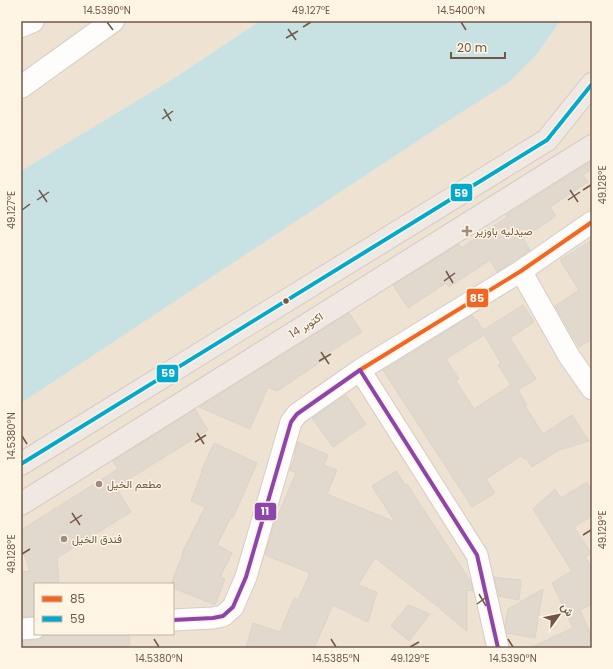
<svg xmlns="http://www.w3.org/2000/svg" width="613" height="669" font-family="Poppins,Vazirmatn,sans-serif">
	<rect width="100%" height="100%" fill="#f5f0e6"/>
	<path fill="#eee2d3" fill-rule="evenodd" d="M21 21H592V648H21ZM35 584H173V634H35Z"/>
	<path fill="#c8e2e4" d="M260 21H560L537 54 509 82 443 124 21 403V171L173 79Z"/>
	<path fill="#e1d8ce" stroke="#ddd3c8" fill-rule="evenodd" d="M592 161V169L583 175 588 182 550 207 556 216 523 238 530 250 497 272 490 260 449 287 446 283 408 308 393 285 459 244 461 248 507 217 506 215Z
		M592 240V339L579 347 555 306 579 290 560 260Z
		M523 305 534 322 510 338 536 379 518 390 527 405 525 406 543 434 572 415 589 441 559 450 532 467 526 458 524 459 521 456 486 479 495 493 472 507 383 370 472 315 475 320 476 319 483 330ZM484 335 501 363 498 365 511 385 474 409 456 381 459 379 446 359Z
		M349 313 362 332 323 356 325 359 277 391 268 387 250 429 199 407Z
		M346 395 366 424 333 447 312 418Z
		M195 409 208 430 116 487 131 512 57 558 59 584H35V616L21 617V572L30 571 21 546V530L118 469 113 461Z
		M298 442 328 455 324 465 337 470 327 494 395 522 372 486 396 471 405 485 407 484 471 582 473 591 467 590V631L439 608V603L437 606 375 558 358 585 377 592 368 622 333 605 314 648H246L253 623 280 632 294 598 298 600 310 573 265 555 274 524 296 473 290 470 295 457 294 456Z
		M214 443 257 463 233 518 231 517 217 545 232 553 220 577 225 579 215 605 173 588V584H171L183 554 182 553 205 507 191 501 202 472 201 471Z
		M587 482 592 491V516L574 527 591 553 585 557 592 568V604L580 610 592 637V648H530L573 628 552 583 572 571 533 509 555 489 561 498Z
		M494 577 521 580 519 600 499 596Z
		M543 589 535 638 507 633 505 626 508 609Z
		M408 605 430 614 409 641 391 626Z
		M45 634H129L130 648H21V641L36 640 41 638Z"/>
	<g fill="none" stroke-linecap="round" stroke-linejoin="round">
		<defs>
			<path id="street" d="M521 271 569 356 592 389
				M360 370 521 271 592 222
				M173 620 213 618 223 616 233 607 246 577 291 422 297 414 360 370 477 555 498 648
				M21 629 35 628"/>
			<path id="secondary" d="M21 26 33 21
				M21 87 113 21"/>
			<path id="highway" d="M21 464 547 140 592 84
				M21 504 592 146"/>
		</defs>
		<use href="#street" stroke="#d6cdc4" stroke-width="23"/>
		<use href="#secondary" stroke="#d5cbc2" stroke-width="24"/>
		<use href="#highway" stroke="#d3cbc4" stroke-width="24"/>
		<use href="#street" stroke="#fefdfb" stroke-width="21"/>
		<use href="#secondary" stroke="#fefdfb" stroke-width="22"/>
		<use href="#highway" stroke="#f0e8e3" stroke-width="22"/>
		<defs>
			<path id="bus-1" d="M360 370 521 271 592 222"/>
			<path id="bus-2" d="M21 464 547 140 592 84"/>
			<path id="bus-3" d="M173 620 213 618 223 616 233 607 246 577 291 422 297 414 360 370 477 555 498 648"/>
		</defs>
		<use href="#bus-1" stroke="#fef5e5" stroke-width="7"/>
		<use href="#bus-2" stroke="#fef5e5" stroke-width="7"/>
		<use href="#bus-3" stroke="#fef5e5" stroke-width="7"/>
		<use href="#bus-1" stroke="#f26522" stroke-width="4"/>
		<use href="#bus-2" stroke="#00a9ce" stroke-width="4"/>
		<use href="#bus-3" stroke="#8e44ad" stroke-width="4"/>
	</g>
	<path fill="none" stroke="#705748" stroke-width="1.5" d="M107 22 113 30M461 22 466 30M303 27 311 22M288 29 296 40M286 38 298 31M164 109 171 121M162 119 173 111M39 190 47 202M570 190 578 202M583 190 591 185M37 200 49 192M568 200 580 192M22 210 30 204M446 271 453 283M444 281 455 273M321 352 329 364M319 361 331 354M197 433 204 444M22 436 27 444M195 442 206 435M72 513 80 525M70 523 82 515M583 535 591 530M22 554 30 549M479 594 486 606M477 604 488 596M154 639 159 647M331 639 336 647M508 639 513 647M410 647 419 642"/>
	<g fill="#9f8d7f" stroke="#fef5e5" stroke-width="1.5">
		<path d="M465 225h4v4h4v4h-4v4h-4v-4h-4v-4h4z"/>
		<circle cx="99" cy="484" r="4"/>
		<circle cx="64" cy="539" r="4"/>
	</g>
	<circle fill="#705748" stroke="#fef5e5" stroke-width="1.5" cx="286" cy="301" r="3.5"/>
	<g text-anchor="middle" stroke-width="3" stroke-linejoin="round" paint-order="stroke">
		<g font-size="11" fill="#705748" stroke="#fef5e5" text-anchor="start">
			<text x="475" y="235">صيدليه باوزير</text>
			<text x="107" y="488">مطعم الخيل</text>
			<text x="72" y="543">فندق الخيل</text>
		</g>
		<g font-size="11" fill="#705748" stroke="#fef5e5">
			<text transform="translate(306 325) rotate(-32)" y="4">14 اكتوبر</text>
		</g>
	</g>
	<g stroke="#fef5e5" stroke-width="1.5">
		<rect x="450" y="183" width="23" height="19" rx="4" fill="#00a9ce"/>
		<rect x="466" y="288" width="23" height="20" rx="4" fill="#f26522"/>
		<rect x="156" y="364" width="23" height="19" rx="4" fill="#00a9ce"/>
		<rect x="254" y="502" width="23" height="19" rx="4" fill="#8e44ad"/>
	</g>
	<g font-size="11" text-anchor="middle" font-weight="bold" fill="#fff">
		<text x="461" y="197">59</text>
		<text x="477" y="302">85</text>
		<text x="168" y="377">59</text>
		<text x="265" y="515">11</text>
	</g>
	<rect width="613" height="669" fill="none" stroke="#fef5e5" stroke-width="44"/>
	<rect x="34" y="583" width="140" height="52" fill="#fef5e5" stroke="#c5b6a6"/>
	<rect x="42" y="596" width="20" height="6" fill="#f26522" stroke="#c5b6a6"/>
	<text x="70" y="603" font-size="12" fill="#705748">85</text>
	<rect x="42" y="616" width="20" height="6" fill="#00a9ce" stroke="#c5b6a6"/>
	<text x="70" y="623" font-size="12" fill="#705748">59</text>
	<g transform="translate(559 615) rotate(57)" stroke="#fef5e5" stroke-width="3" paint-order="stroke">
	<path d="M0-3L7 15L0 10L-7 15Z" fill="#705748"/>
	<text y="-6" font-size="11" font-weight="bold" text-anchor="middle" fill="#705748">ش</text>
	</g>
	<path d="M451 52v6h54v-6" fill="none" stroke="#705748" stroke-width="2"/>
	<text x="457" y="52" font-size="12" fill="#705748" stroke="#fef5e5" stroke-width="3" paint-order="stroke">20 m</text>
	<rect x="22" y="22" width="569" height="625" fill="none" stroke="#705748" stroke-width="1.5"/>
	<g font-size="10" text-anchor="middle" fill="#705748">
		<text x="107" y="14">14.5390°N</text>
		<text x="311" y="14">49.127°E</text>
		<text x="461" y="14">14.5400°N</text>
		<text transform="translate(602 185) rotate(-90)" y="4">49.128°E</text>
		<text transform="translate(11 210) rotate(-90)" y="4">49.127°E</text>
		<text transform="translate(11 436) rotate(-90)" y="4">14.5380°N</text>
		<text transform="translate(602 530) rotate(-90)" y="4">49.129°E</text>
		<text transform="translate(11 554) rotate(-90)" y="4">49.128°E</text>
		<text x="159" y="662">14.5380°N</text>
		<text x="336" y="662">14.5385°N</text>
		<text x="410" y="662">49.129°E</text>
		<text x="513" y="662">14.5390°N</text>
	</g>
</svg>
